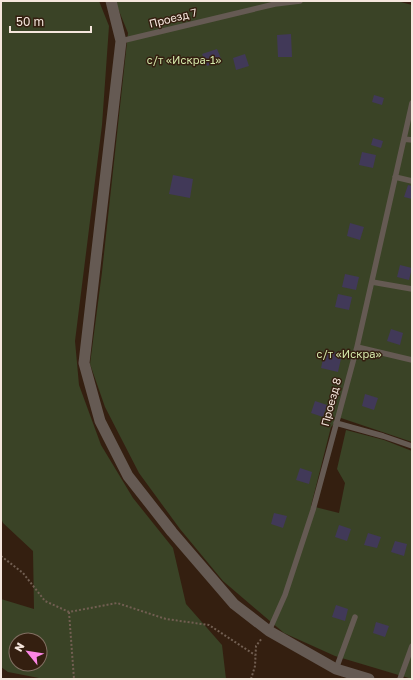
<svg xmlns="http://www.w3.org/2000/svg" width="413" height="680" viewBox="0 0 413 680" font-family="'Golos Text',sans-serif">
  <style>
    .green { fill: #3a4326; fill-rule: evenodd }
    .building { fill: #413958 }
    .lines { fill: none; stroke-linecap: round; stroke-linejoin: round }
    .path { stroke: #725f52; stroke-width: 2; stroke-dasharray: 2 2; stroke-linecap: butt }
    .service { stroke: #655a53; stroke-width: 5.5 }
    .minor { stroke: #655a53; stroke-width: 11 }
    .labels { text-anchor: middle; stroke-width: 3; stroke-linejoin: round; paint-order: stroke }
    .street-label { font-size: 11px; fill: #f5e6dd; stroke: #341f10 }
    .park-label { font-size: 11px; fill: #d3e7a9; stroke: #341f10 }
  </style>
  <rect width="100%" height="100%" fill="#341f10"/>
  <!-- green -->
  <path class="green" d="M 1,1 L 99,1 L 109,26 L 102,125 L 75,341 L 79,385 L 101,445 L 133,498 L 173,548 L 186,604 L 222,645 L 226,679 L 44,679 L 8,672 L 1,667 L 1,599 L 34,609 L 33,551 L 3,523 L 1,518 ZM 16,640 L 40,640 L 40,664 L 16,664 Z
    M 115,1 L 397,1 L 412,5 L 412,442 L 341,418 L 331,427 L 311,506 L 339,513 L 345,483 L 337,469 L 346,430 L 384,440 L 412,451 L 412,679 L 335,656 L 284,633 L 223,581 L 180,529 L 139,473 L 105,407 L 90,364 L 102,272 L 128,33 Z"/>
  <!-- building -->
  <path class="building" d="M 291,34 L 292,57 L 278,57 L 277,35 Z
    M 217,49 L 222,61 L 207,66 L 202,54 Z
    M 245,54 L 249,66 L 236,70 L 233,58 Z
    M 374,95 L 384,98 L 382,105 L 372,102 Z
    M 373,138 L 383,141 L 381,148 L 371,145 Z
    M 362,152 L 376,155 L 373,168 L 359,165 Z
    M 173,175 L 193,179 L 190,198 L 169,194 Z
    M 408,185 L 412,186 L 412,199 L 404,197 Z
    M 350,223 L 364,227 L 360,240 L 347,236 Z
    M 400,265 L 412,268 L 409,280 L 397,277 Z
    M 345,274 L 359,277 L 356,290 L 342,287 Z
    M 338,294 L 352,297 L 349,310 L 335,307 Z
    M 391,329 L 403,333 L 400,345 L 387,341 Z
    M 325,350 L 342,354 L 338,372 L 321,368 Z
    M 365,394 L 378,398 L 374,410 L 362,406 Z
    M 315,401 L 327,405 L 323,417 L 311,413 Z
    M 300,468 L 312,472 L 309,484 L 296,480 Z
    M 274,513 L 287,516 L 283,528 L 271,524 Z
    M 339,525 L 351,529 L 347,541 L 335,537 Z
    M 368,533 L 381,537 L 377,548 L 364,545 Z
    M 395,541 L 407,544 L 404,556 L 391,552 Z
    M 336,605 L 348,609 L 345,621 L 332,617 Z
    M 376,622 L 389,626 L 385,637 L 373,633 Z"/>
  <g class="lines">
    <!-- path -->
    <path class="path" d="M 1,556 L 23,573 L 45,601 L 69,612 L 117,603 L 166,619 L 209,625 L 255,655
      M 69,612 L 74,679
      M 251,679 L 255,666 L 256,646 L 262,638"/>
    <!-- service -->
    <path class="service" d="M 121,41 L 275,4 L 300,1
      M 404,139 L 412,140
      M 395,177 L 412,181
      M 372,282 L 412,289
      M 357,347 L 412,360
      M 336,423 L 383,436 L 412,446
      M 269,631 L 285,595 L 313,510 L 357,347 L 412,103
      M 336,669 L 355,617
      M 400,679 L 412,646"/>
    <!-- minor -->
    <path class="minor" d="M 111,1 L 121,41 L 84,363 L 100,421 L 128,476 L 172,532 L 234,604 L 269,631 L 336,669 L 369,679"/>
  </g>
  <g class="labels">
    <!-- street labels -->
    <g class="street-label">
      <text transform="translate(173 18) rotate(-14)" y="4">Проезд 7</text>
      <text transform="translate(331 402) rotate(-75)" y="4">Проезд 8</text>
    </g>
    <!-- park labels -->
    <g class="park-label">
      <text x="184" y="64">с/т «Искра-1»</text>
      <text x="349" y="358">с/т «Искра»</text>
    </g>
  </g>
  <!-- border -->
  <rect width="413" height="680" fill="none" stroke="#f5e6dd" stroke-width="4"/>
  <!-- north arrow -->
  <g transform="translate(28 652) rotate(300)"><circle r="19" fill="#341f10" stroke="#816f62"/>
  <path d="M0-3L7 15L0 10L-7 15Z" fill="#fb86e5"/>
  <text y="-6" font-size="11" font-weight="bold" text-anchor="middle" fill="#f5e6dd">N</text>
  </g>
  <!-- scale -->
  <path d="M10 26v6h81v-6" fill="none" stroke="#f5e6dd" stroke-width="2"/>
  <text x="16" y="26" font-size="12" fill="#f5e6dd" stroke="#341f10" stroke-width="3" paint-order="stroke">50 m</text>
</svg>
